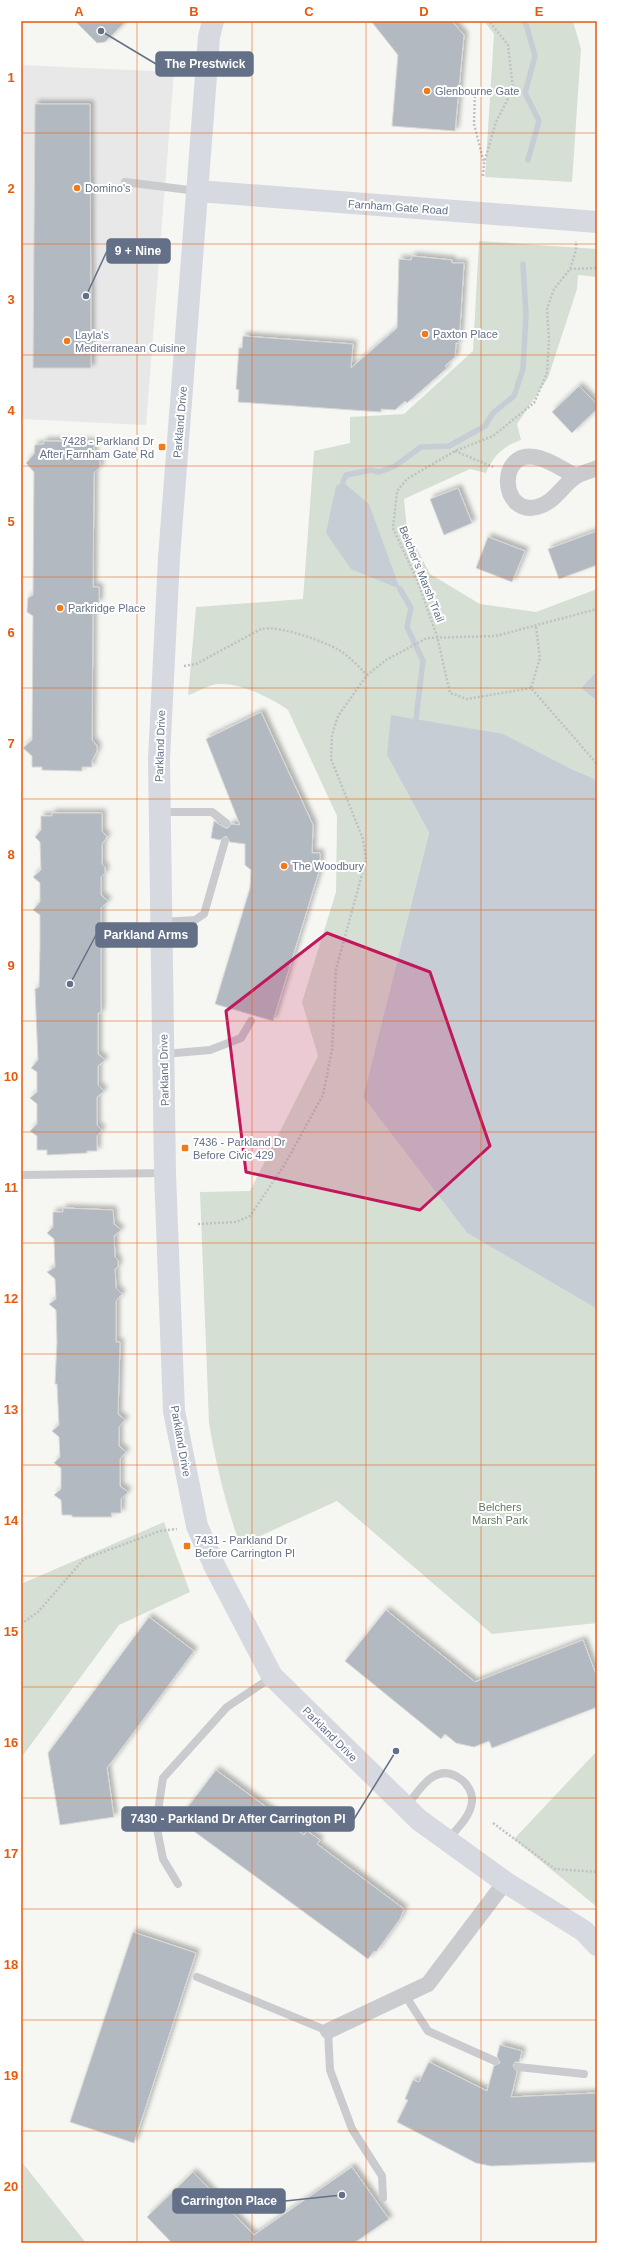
<svg xmlns="http://www.w3.org/2000/svg" width="618" height="2264" viewBox="0 0 618 2264" font-family="Arial,sans-serif">
  <style>
    .built { fill: #e7e8e7 }
    .green { fill: #d6dfd4 }
    .water { fill: #c6cdd4 }
    .lines { fill: none; stroke-linecap: round; stroke-linejoin: round }
    .stream { stroke: #c6cdd4; stroke-width: 5.5 }
    .building { fill: #b3b9c0; stroke: #d8d8d6; filter: url(#shadow) }
    .path { stroke: #bfc1c4; stroke-width: 2.5; stroke-dasharray: 2 2; stroke-linecap: butt }
    .lane { stroke: #c9cbcf; stroke-width: 8 }
    .street { stroke: #c9cbcf; stroke-width: 16 }
    .secondary { stroke: #d6d9df; stroke-width: 22 }
    .marked { fill: #c2185b; fill-opacity: 0.2; stroke: #c2185b; stroke-width: 3; stroke-linejoin: round }
    .grid { fill: none; stroke: #e8590c; stroke-width: 1; stroke-opacity: 0.55 }
    .poi-dot { fill: #f27818; stroke: #fff; stroke-width: 1.5 }
    .labels { text-anchor: middle; stroke-width: 4; stroke-linejoin: round; paint-order: stroke }
    .poi-label { font-size: 11px; fill: #637087; stroke: #fff; text-anchor: start }
    .street-label { font-size: 11px; fill: #637087; stroke: #fff }
    .park-label { font-size: 11px; fill: #5f795f; stroke: #fff }
    .leader { fill: none; stroke: #637087; stroke-width: 1.5 }
    .callout-dot { fill: #637087; stroke: #fff; stroke-width: 1.5 }
    .callout { fill: #637087; stroke: #637087; stroke-width: 1.5 }
    .callout-label { font-size: 12px; text-anchor: middle; font-weight: bold; fill: #fff }
    .neatline { fill: none; stroke: #e8590c; stroke-width: 1.5 }
    .grid-label { font-size: 13px; text-anchor: middle; font-weight: bold; fill: #e8590c }
  </style>
  <defs>
    <filter id="shadow"><feDropShadow dx="3.5" dy="-3.5" stdDeviation="2" flood-color="#0004"/></filter>
  </defs>
  <rect width="100%" height="100%" fill="#f6f7f3"/>
  <!-- built -->
  <path class="built" d="M 21,65 L 174,72 L 146,425 L 21,419 Z"/>
  <!-- green -->
  <path class="green" d="M 484,21 L 573,21 L 581,49 L 572,182 L 485,177 L 494,34 Z
    M 479,241 L 597,249 L 597,277 L 578,275 L 577,289 L 548,378 L 517,424 L 521,440 C 503,446 493,456 486,473 L 470,469 L 404,499 L 407,530 L 430,574 L 480,604 L 536,612 L 597,589 L 597,671 L 581,688 L 597,701 L 597,780 L 567,767 L 387,755 L 429,833 L 363,1097 L 467,1233 L 597,1309 L 597,1623 L 492,1634 L 337,1501 L 240,1545 C 226,1505 216,1465 209,1423 L 200,1192 L 250,1191 L 318,1056 L 302,1002 L 336,892 L 337,816 L 288,710 C 271,698 243,684 221,684 C 211,683 198,692 188,695 L 196,607 L 303,599 L 314,451 L 350,443 L 350,417 L 404,414 L 473,351 Z
    M 164,1522 L 190,1592 L 119,1625 L 21,1758 L 21,1584 Z
    M 597,1751 L 597,1907 L 514,1839 Z
    M 21,2161 L 86,2243 L 21,2243 Z"/>
  <!-- water -->
  <path class="water" d="M 343,482 L 369,504 L 400,589 L 351,569 L 326,533 L 336,486 Z
    M 597,671 L 597,701 L 581,688 Z
    M 391,715 L 503,734 L 567,767 L 597,780 L 597,1309 L 467,1233 L 363,1097 L 429,833 L 387,755 Z"/>
  <g class="lines">
    <!-- stream -->
    <path class="stream" d="M 523,21 L 526,24 L 535,56 L 525,93 L 539,121 L 528,160
      M 343,482 L 346,475 L 371,470 L 379,472 L 395,466 L 421,447 L 449,446 L 485,426 L 493,413 L 514,396 L 523,369 L 526,314 L 523,264
      M 400,589 L 411,608 L 407,627 L 423,661 L 416,719"/>
  </g>
  <!-- building -->
  <path class="building" d="M 75,21 L 126,21 L 105,42 L 97,43 Z
    M 371,21 L 452,21 L 464,35 L 455,131 L 392,126 L 398,55 Z
    M 35,104 L 90,104 L 91,368 L 33,368 Z
    M 412,256 L 452,260 L 452,263 L 464,263 L 459,343 L 456,343 L 455,357 L 445,366 L 447,368 L 407,403 L 405,401 L 395,410 L 381,409 L 381,412 L 238,402 L 239,390 L 236,389 L 239,348 L 242,348 L 243,336 L 353,344 L 351,368 L 397,328 L 399,259 L 411,260 Z
    M 579,386 L 597,404 L 597,409 L 572,433 L 552,412 Z
    M 44,441 L 94,442 L 94,455 L 100,461 L 100,467 L 94,473 L 93,587 L 99,587 L 99,603 L 93,603 L 92,740 L 97,746 L 97,751 L 92,761 L 92,767 L 82,767 L 82,771 L 42,770 L 42,767 L 32,767 L 32,756 L 23,748 L 32,740 L 33,616 L 27,612 L 28,598 L 33,595 L 34,472 L 26,463 L 34,454 L 35,445 L 44,444 Z
    M 458,488 L 472,523 L 444,535 L 430,499 Z
    M 597,531 L 597,565 L 559,579 L 548,549 Z
    M 488,537 L 525,551 L 512,582 L 476,568 Z
    M 261,712 L 313,825 L 312,853 L 320,853 L 320,868 L 273,1021 L 215,1004 L 250,888 L 251,870 L 245,865 L 245,844 L 230,842 L 226,836 L 220,840 L 211,838 L 214,821 L 225,828 L 228,828 L 231,824 L 240,825 L 206,739 Z
    M 52,813 L 102,813 L 102,831 L 107,837 L 102,844 L 102,864 L 105,867 L 105,873 L 101,877 L 101,895 L 108,901 L 101,908 L 101,1013 L 98,1013 L 98,1054 L 105,1060 L 98,1066 L 98,1085 L 104,1091 L 97,1097 L 97,1125 L 102,1130 L 97,1136 L 97,1151 L 87,1151 L 87,1153 L 47,1155 L 47,1150 L 37,1150 L 37,1136 L 30,1131 L 37,1124 L 37,1104 L 30,1098 L 37,1092 L 37,1072 L 31,1068 L 38,1060 L 35,989 L 39,987 L 40,947 L 40,915 L 33,910 L 40,902 L 40,883 L 33,877 L 41,870 L 40,842 L 35,837 L 41,830 L 41,816 L 52,816 Z
    M 63,1208 L 113,1210 L 114,1224 L 121,1230 L 114,1236 L 115,1257 L 118,1260 L 118,1267 L 115,1269 L 116,1288 L 122,1294 L 116,1301 L 116,1342 L 120,1342 L 118,1414 L 125,1420 L 119,1427 L 119,1446 L 126,1452 L 120,1459 L 120,1486 L 128,1492 L 121,1499 L 121,1513 L 111,1513 L 112,1517 L 72,1517 L 72,1515 L 62,1515 L 61,1500 L 54,1495 L 61,1489 L 61,1468 L 54,1463 L 60,1457 L 59,1437 L 52,1431 L 59,1425 L 57,1384 L 55,1384 L 57,1342 L 56,1310 L 49,1304 L 56,1299 L 55,1279 L 47,1272 L 55,1267 L 54,1239 L 47,1233 L 53,1227 L 53,1212 L 63,1212 Z
    M 386,1610 L 475,1682 L 583,1640 L 597,1677 L 597,1707 L 492,1748 L 489,1741 L 474,1747 L 456,1743 L 445,1734 L 441,1739 L 345,1661 Z
    M 149,1617 L 194,1651 L 107,1768 L 114,1817 L 60,1825 L 48,1753 Z
    M 216,1770 L 304,1835 L 307,1831 L 320,1840 L 317,1844 L 404,1909 L 400,1919 L 376,1952 L 374,1951 L 368,1959 L 180,1821 L 186,1813 L 184,1812 Z
    M 133,1932 L 196,1953 L 134,2143 L 70,2122 Z
    M 500,2045 L 522,2051 L 519,2062 L 515,2062 L 513,2066 L 517,2072 L 511,2097 L 597,2093 L 597,2162 L 491,2166 L 476,2163 L 397,2122 L 408,2100 L 405,2099 L 413,2080 L 419,2082 L 429,2062 L 487,2091 L 494,2066 L 500,2063 L 497,2056 Z
    M 352,2167 L 389,2219 L 354,2243 L 172,2243 L 147,2217 L 193,2172 L 254,2235 Z"/>
  <g class="lines">
    <!-- path -->
    <path class="path" d="M 475,88 L 474,124 L 484,163
      M 483,176 L 484,163 L 496,122 L 513,89 L 508,45 L 489,21
      M 570,269 L 597,268
      M 455,451 L 493,467
      M 536,627 L 540,658 L 531,688 L 597,764
      M 184,666 L 196,664 L 261,629 C 279,625 323,641 339,650 C 349,656 359,667 367,675
      M 531,688 L 467,699 L 450,693 L 437,636 L 417,580 L 393,528 L 397,491 L 407,479 L 455,451 L 493,436 L 534,403 L 547,373 L 549,340 L 547,309 L 554,289 L 570,269 L 576,250 L 576,241
      M 198,1224 L 236,1222 L 250,1216 L 285,1164 L 323,1095 L 332,1050 L 336,969 L 366,860 L 363,839 L 331,759 L 332,735 L 338,716 L 367,675 L 386,660 L 427,638 L 496,636 L 597,609
      M 21,1624 L 38,1612 L 84,1559 L 160,1531 L 177,1529
      M 493,1823 L 555,1869 L 597,1872"/>
    <!-- lane -->
    <path class="lane" d="M 125,182 L 197,191
      M 161,812 L 212,812 L 226,823
      M 162,922 L 195,920 L 204,914 L 225,841
      M 164,1054 L 210,1050 L 241,1038 L 251,1021
      M 21,1175 L 165,1173
      M 407,1806 C 420,1788 437,1760 462,1780 C 467,1784 473,1793 472,1801 C 471,1816 457,1829 448,1839
      M 178,1884 L 163,1859 L 156,1824 L 163,1778 L 227,1707 L 272,1677
      M 197,1977 L 328,2031 L 330,2070 L 352,2129 L 382,2176 L 383,2198
      M 405,1995 L 428,2031 L 495,2061
      M 518,2067 L 584,2074"/>
    <!-- street -->
    <path class="street" d="M 576,476 C 563,470 549,459 535,457 C 497,450 500,516 537,507 C 554,503 561,487 575,477 C 581,473 590,471 597,468
      M 328,2031 L 428,1984 L 505,1882"/>
    <!-- secondary -->
    <path class="secondary" d="M 213,21 L 209,37 L 169,558 L 159,759 L 165,1173 L 174,1411 L 197,1526 L 215,1567 L 272,1676 L 419,1820 L 505,1882 L 584,1931 L 597,1945
      M 198,191 L 597,222"/>
  </g>
  <!-- marked area -->
  <path class="marked" d="M 327,933 L 430,972 L 490,1146 L 420,1210 L 246,1172 L 226,1011 Z"/>
  <!-- grid -->
  <path class="grid" d="M 137,21 L 137,2243M 252,21 L 252,2243M 366,21 L 366,2243M 481,21 L 481,2243M 21,133 L 597,133M 21,244 L 597,244M 21,355 L 597,355M 21,466 L 597,466M 21,577 L 597,577M 21,688 L 597,688M 21,799 L 597,799M 21,910 L 597,910M 21,1021 L 597,1021M 21,1132 L 597,1132M 21,1243 L 597,1243M 21,1354 L 597,1354M 21,1465 L 597,1465M 21,1576 L 597,1576M 21,1687 L 597,1687M 21,1798 L 597,1798M 21,1909 L 597,1909M 21,2020 L 597,2020M 21,2131 L 597,2131"/>
  <!-- markers -->
  <g class="poi-dot">
    <circle cx="427" cy="91" r="4"/>
    <circle cx="77" cy="188" r="4"/>
    <circle cx="425" cy="334" r="4"/>
    <circle cx="67" cy="341" r="4"/>
    <rect x="158" y="443" width="8" height="8" rx="2"/>
    <circle cx="60" cy="608" r="4"/>
    <circle cx="284" cy="866" r="4"/>
    <rect x="181" y="1144" width="8" height="8" rx="2"/>
    <rect x="183" y="1542" width="8" height="8" rx="2"/>
  </g>
  <g class="labels">
    <!-- poi labels -->
    <g class="poi-label">
      <text x="435" y="95">Glenbourne Gate</text>
      <text x="85" y="192">Domino's</text>
      <text x="433" y="338">Paxton Place</text>
      <text x="75" y="339">Layla's<tspan x="75" dy="13">Mediterranean Cuisine</tspan></text>
      <text x="154" y="445" text-anchor="end">7428 - Parkland Dr<tspan x="154" dy="13">After Farnham Gate Rd</tspan></text>
      <text x="68" y="612">Parkridge Place</text>
      <text x="292" y="870">The Woodbury</text>
      <text x="193" y="1146">7436 - Parkland Dr<tspan x="193" dy="13">Before Civic 429</tspan></text>
      <text x="195" y="1544">7431 - Parkland Dr<tspan x="195" dy="13">Before Carrington Pl</tspan></text>
    </g>
    <!-- street labels -->
    <g class="street-label">
      <text transform="translate(398 207) rotate(4)" y="4">Farnham Gate Road</text>
      <text transform="translate(180 422) rotate(-85)" y="4">Parkland Drive</text>
      <text transform="translate(422 574) rotate(68)" y="4">Belcher's Marsh Trail</text>
      <text transform="translate(160 746) rotate(-88)" y="4">Parkland Drive</text>
      <text transform="translate(164 1070) rotate(-91)" y="4">Parkland Drive</text>
      <text transform="translate(181 1441) rotate(80)" y="4">Parkland Drive</text>
      <text transform="translate(330 1734) rotate(45)" y="4">Parkland Drive</text>
    </g>
    <!-- park labels -->
    <g class="park-label">
      <text x="500" y="1511">Belchers<tspan x="500" dy="13">Marsh Park</tspan></text>
    </g>
  </g>
  <!-- callouts -->
  <path class="leader" d="M101 31L156 64M86 296L107 251M70 984L96 935M396 1751L354 1819M342 2195L285 2201"/>
  <g class="callout-dot">
    <circle cx="101" cy="31" r="4"/>
    <circle cx="86" cy="296" r="4"/>
    <circle cx="70" cy="984" r="4"/>
    <circle cx="396" cy="1751" r="4"/>
    <circle cx="342" cy="2195" r="4"/>
  </g>
  <g class="callout">
    <rect x="156" y="52" width="97" height="24" rx="4"/>
    <rect x="107" y="239" width="63" height="24" rx="4"/>
    <rect x="96" y="923" width="101" height="24" rx="4"/>
    <rect x="122" y="1807" width="232" height="24" rx="4"/>
    <rect x="173" y="2189" width="112" height="24" rx="4"/>
  </g>
  <g class="callout-label">
    <text x="205" y="68">The Prestwick</text>
    <text x="138" y="255">9 + Nine</text>
    <text x="146" y="939">Parkland Arms</text>
    <text x="238" y="1823">7430 - Parkland Dr After Carrington Pl</text>
    <text x="229" y="2205">Carrington Place</text>
  </g>
  <!-- border -->
  <rect width="618" height="2264" fill="none" stroke="#ffffff" stroke-width="44"/>
  <rect x="22" y="22" width="574" height="2220" class="neatline"/>
  <g class="grid-label">
    <text x="79" y="16">A</text>
    <text x="194" y="16">B</text>
    <text x="309" y="16">C</text>
    <text x="424" y="16">D</text>
    <text x="539" y="16">E</text>
    <text x="11" y="82">1</text>
    <text x="11" y="193">2</text>
    <text x="11" y="304">3</text>
    <text x="11" y="415">4</text>
    <text x="11" y="526">5</text>
    <text x="11" y="637">6</text>
    <text x="11" y="748">7</text>
    <text x="11" y="859">8</text>
    <text x="11" y="970">9</text>
    <text x="11" y="1081">10</text>
    <text x="11" y="1192">11</text>
    <text x="11" y="1303">12</text>
    <text x="11" y="1414">13</text>
    <text x="11" y="1525">14</text>
    <text x="11" y="1636">15</text>
    <text x="11" y="1747">16</text>
    <text x="11" y="1858">17</text>
    <text x="11" y="1969">18</text>
    <text x="11" y="2080">19</text>
    <text x="11" y="2191">20</text>
  </g>
</svg>
